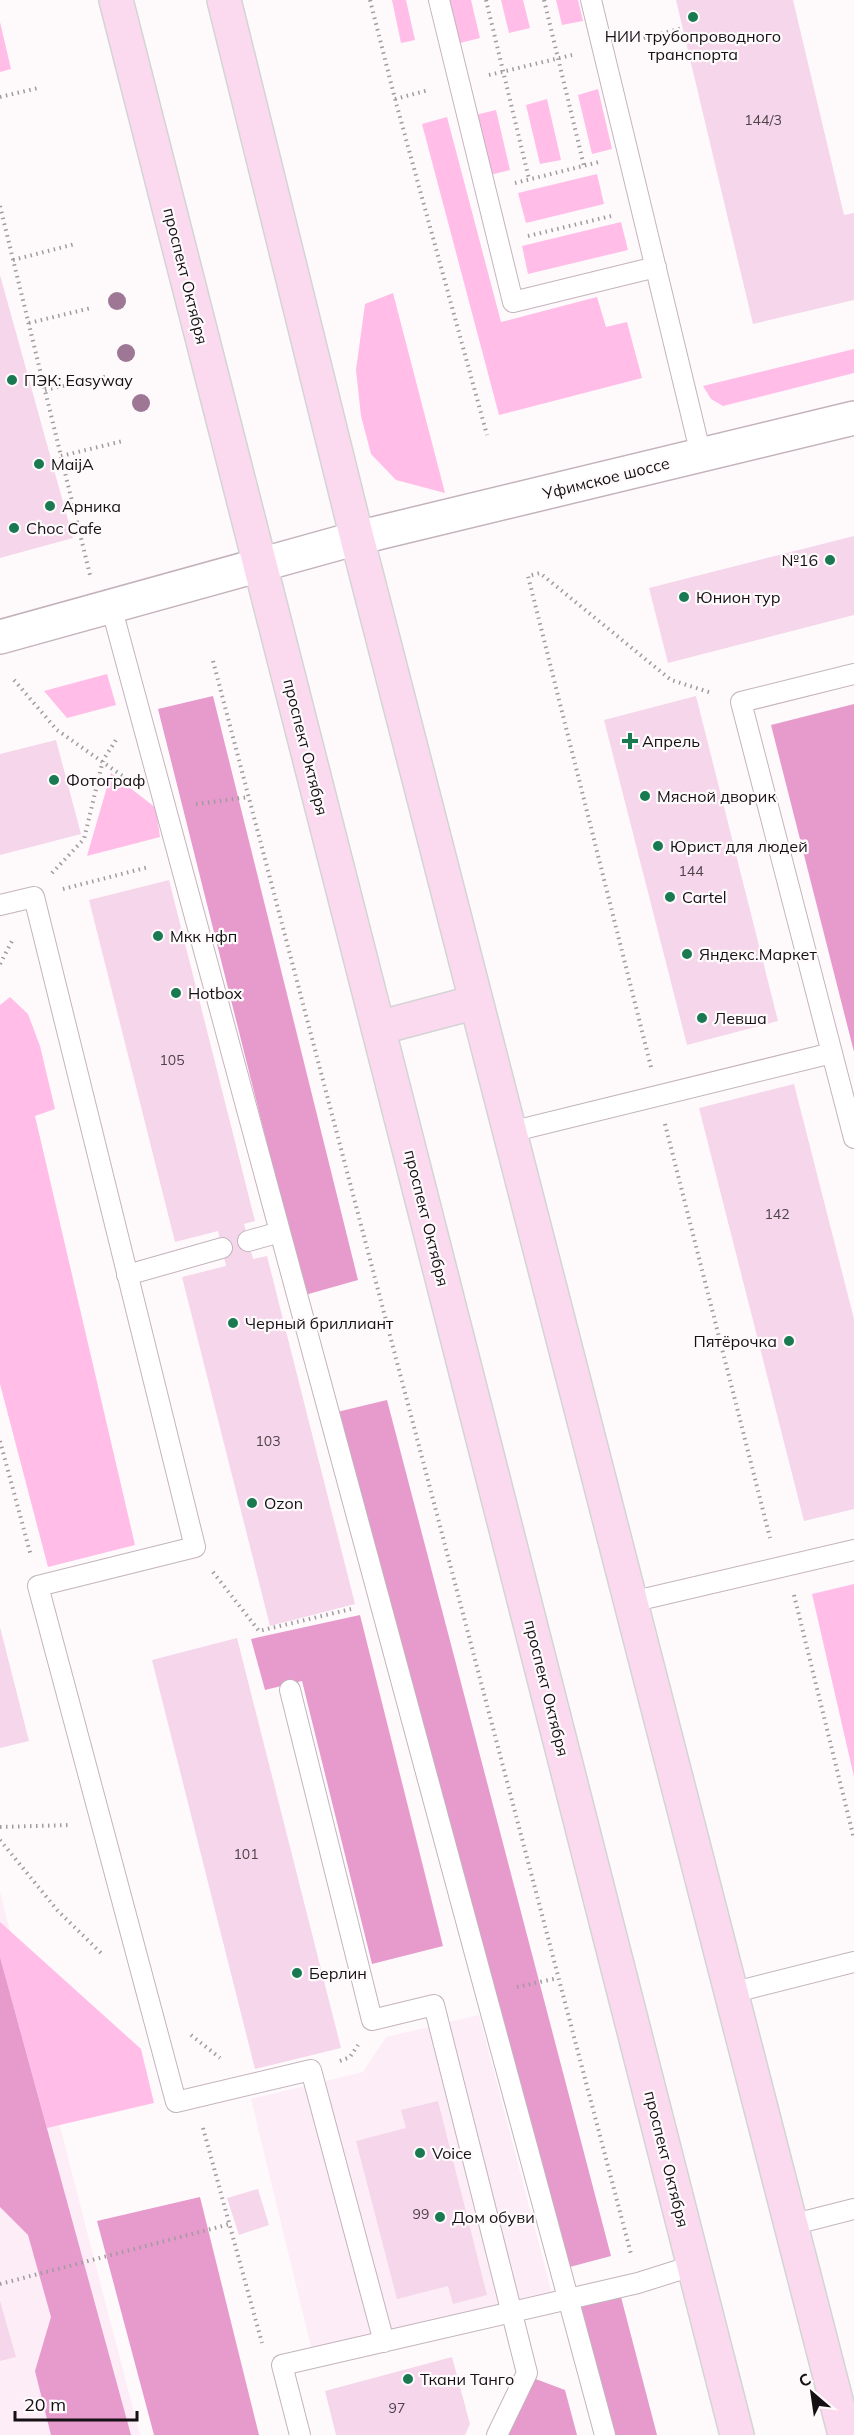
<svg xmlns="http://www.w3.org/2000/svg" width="854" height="2435" viewBox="0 0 854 2435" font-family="Mulish,sans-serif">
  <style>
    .built { fill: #fcedf6 }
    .green { fill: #ffbde8 }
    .forest { fill: #e79bcd }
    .building { fill: #f6d6ea }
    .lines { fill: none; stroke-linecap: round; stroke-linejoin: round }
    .lane-casing { stroke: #c4b3bd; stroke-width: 22 }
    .street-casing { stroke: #c4b3bd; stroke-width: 36 }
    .secondary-casing { stroke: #c4b3bd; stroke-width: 36 }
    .primary-casing { stroke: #d5d4d5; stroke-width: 36 }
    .path { stroke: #a09c9e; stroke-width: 4; stroke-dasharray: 1.5 4.5; stroke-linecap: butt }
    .lane { stroke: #fff; stroke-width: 20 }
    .street { stroke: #fff; stroke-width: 33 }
    .secondary { stroke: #fff; stroke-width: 33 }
    .primary { stroke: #fbdaef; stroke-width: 33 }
    .tree { fill: #9d7794 }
    .poi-dot { fill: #197a52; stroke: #fefafc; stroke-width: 2 }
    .labels { text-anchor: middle; stroke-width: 4.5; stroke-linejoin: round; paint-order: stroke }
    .number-label { font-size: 14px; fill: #4d4249 }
    .poi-label { font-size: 16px; fill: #151013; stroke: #fefafc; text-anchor: start }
    .street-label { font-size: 16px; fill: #151013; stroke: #fefafc }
  </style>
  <rect width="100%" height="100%" fill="#fefafc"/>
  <!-- built -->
  <path class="built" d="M 0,1892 L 94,2259 L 140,2435 L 0,2435 Z
    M 479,2015 L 552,2294 L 312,2351 L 251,2099 L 363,2072 L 386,2037 Z"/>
  <!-- green -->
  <path class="green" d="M 392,0 L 406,0 L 415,40 L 401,43 Z
    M 449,0 L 471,0 L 480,38 L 460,43 Z
    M 501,0 L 523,0 L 530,28 L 509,33 Z
    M 556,0 L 578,0 L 583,21 L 562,25 Z
    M 0,22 L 11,69 L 0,72 Z
    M 598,89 L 612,149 L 592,154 L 578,95 Z
    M 547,99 L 561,160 L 540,164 L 526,105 Z
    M 496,110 L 510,170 L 490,175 L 475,115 Z
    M 447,117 L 501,322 L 597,297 L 606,327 L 627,322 L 642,378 L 499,415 L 422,124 Z
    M 597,174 L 604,204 L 526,223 L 518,193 Z
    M 621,222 L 628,250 L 528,274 L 522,246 Z
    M 393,293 L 445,493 L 396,480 L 371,454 L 361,416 L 356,370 L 365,304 Z
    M 854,349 L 854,373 L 723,406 L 711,399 L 703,386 Z
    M 107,674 L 116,705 L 67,718 L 44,691 Z
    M 111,773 L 156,808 L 160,837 L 87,856 Z
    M 10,997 L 28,1014 L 40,1046 L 55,1109 L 35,1116 L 135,1545 L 48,1567 L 0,1384 L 0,1005 Z
    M 854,1584 L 854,1777 L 812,1594 Z
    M 0,1922 L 141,2049 L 154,2103 L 47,2128 L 0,1957 Z"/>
  <!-- forest -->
  <path class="forest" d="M 213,696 L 358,1280 L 305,1295 L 158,709 Z
    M 854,704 L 854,1052 L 771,725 Z
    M 387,1400 L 611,2256 L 566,2268 L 337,1412 Z
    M 360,1615 L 443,1946 L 372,1964 L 302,1681 L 265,1690 L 251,1639 Z
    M 0,1957 L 131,2435 L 51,2435 L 35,2371 L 51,2317 L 28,2235 L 0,2207 Z
    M 200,2197 L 259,2435 L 154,2435 L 97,2221 Z
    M 621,2297 L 657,2435 L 611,2435 L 577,2307 Z
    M 533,2378 L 565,2390 L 577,2435 L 508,2435 Z"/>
  <!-- building -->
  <path class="building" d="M 676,0 L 793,0 L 844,215 L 854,213 L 854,300 L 753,324 Z
    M 0,275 L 73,538 L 0,558 Z
    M 854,536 L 854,615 L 668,663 L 649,588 Z
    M 696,696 L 778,1021 L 687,1045 L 604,720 Z
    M 56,740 L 81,834 L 0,855 L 0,754 Z
    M 169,880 L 255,1221 L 244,1224 L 253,1259 L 267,1256 L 355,1604 L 270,1626 L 182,1277 L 226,1266 L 218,1231 L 175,1242 L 89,900 Z
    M 794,1084 L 854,1319 L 854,1509 L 804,1521 L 699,1108 Z
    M 0,1627 L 29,1741 L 0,1748 Z
    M 237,1638 L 341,2048 L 255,2069 L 152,1660 Z
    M 438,2101 L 487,2295 L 453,2304 L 448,2286 L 397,2299 L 356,2141 L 406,2128 L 401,2110 Z
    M 258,2189 L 269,2225 L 239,2235 L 227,2198 Z
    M 0,2301 L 16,2357 L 0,2361 Z
    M 452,2357 L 470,2424 L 465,2435 L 336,2435 L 325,2391 Z"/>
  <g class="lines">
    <!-- lane casing -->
    <g class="lane-casing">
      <path id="lane" d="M 439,0 L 513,302 L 656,267
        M 591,0 L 701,455
        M 111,606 L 605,2435
        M 854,674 L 741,702 L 854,1138
        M 0,905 L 34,897 L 195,1547 L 38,1586 L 176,2102 L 311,2070 L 384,2342
        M 510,1132 L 832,1053
        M 248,1241 L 280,1232
        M 127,1275 L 222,1248
        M 631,1602 L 854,1550
        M 290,1690 L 372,2020 L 434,2005 L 527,2373 L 497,2435
        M 731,1993 L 854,1962
        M 791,2225 L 854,2209
        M 300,2435 L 282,2365 L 638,2283 L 695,2265"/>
    </g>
    <!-- street casing -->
    <g class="street-casing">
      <path id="street" d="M 0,637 L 357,538"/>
    </g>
    <!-- secondary casing -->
    <g class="secondary-casing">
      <path id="secondary" d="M 357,538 L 854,418"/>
    </g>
    <!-- primary casing -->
    <g class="primary-casing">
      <path id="primary" d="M 116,0 L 737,2435
        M 224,0 L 357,538 L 845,2435
        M 378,1028 L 476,1002"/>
    </g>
    <!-- path -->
    <path class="path" d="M 370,0 L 395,99 L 487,435
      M 486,0 L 529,179
      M 544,0 L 584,166
      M 632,41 L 683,28
      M 489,75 L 572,55
      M 0,97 L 38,88
      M 395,99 L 429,90
      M 515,183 L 599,162
      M 0,206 L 90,575
      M 528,236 L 611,216
      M 13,260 L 75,244
      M 29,323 L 91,308
      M 45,390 L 108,376
      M 61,456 L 123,441
      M 213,661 L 631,2254
      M 14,680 L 57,730 L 124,777
      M 196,804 L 249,797
      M 52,873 L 84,839 L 103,760 L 116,740
      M 63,889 L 149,867
      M 0,964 L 12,941
      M 651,1067 L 528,576 L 540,573 L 671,680 L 712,693
      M 665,1124 L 770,1538
      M 0,1441 L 31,1556
      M 213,1572 L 259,1631 L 351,1609
      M 794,1595 L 854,1839
      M 0,1827 L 71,1825
      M 0,1840 L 58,1911 L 103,1955
      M 517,1987 L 558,1978
      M 191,2035 L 220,2058
      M 340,2061 L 350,2057 L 358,2045
      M 203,2128 L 262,2343
      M 0,2284 L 230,2224"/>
    <!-- lane -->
    <use href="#lane" class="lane"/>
    <!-- street -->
    <use href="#street" class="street"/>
    <!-- secondary -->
    <use href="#secondary" class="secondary"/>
    <!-- primary -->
    <use href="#primary" class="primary"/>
  </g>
  <!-- trees -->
  <g class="tree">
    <circle cx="117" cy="301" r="9"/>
    <circle cx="126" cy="353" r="9"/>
    <circle cx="141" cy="403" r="9"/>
  </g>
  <!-- markers -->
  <g class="poi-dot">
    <circle cx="693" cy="17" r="6"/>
    <circle cx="12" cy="380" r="6"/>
    <circle cx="39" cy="464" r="6"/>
    <circle cx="50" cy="506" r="6"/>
    <circle cx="14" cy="528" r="6"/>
    <circle cx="830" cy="560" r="6"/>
    <circle cx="684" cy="597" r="6"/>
    <path d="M627 732h6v6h6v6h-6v6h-6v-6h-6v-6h6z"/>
    <circle cx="54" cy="780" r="6"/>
    <circle cx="645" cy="796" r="6"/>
    <circle cx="658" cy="846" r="6"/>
    <circle cx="670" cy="897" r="6"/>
    <circle cx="158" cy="936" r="6"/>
    <circle cx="687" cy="954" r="6"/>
    <circle cx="176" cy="993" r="6"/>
    <circle cx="702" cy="1018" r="6"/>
    <circle cx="233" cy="1323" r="6"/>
    <circle cx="789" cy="1341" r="6"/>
    <circle cx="252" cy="1503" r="6"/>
    <circle cx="297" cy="1973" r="6"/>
    <circle cx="420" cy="2153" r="6"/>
    <circle cx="440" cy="2217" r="6"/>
    <circle cx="408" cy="2379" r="6"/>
  </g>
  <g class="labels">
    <!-- number labels -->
    <g class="number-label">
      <text x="763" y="125">144/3</text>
      <text x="691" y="876">144</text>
      <text x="172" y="1065">105</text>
      <text x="777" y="1219">142</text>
      <text x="268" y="1446">103</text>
      <text x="246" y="1859">101</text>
      <text x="421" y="2219">99</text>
      <text x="397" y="2413">97</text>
    </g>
    <!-- poi labels -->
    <g class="poi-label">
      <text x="693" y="42" text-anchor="middle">НИИ трубопроводного<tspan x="693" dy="18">транспорта</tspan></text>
      <text x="24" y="386">ПЭК: Easyway</text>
      <text x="51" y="470">MaijA</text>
      <text x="62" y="512">Арника</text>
      <text x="26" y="534">Choc Cafe</text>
      <text x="818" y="566" text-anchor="end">№16</text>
      <text x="696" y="603">Юнион тур</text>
      <text x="642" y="747">Апрель</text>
      <text x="66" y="786">Фотограф</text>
      <text x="657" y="802">Мясной дворик</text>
      <text x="670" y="852">Юрист для людей</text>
      <text x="682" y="903">Cartel</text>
      <text x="170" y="942">Мкк нфп</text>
      <text x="699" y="960">Яндекс.Маркет</text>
      <text x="188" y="999">Hotbox</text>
      <text x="714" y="1024">Левша</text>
      <text x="245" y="1329">Черный бриллиант</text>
      <text x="777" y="1347" text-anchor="end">Пятёрочка</text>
      <text x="264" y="1509">Ozon</text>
      <text x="309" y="1979">Берлин</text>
      <text x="432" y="2159">Voice</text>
      <text x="452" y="2223">Дом обуви</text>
      <text x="420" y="2385">Ткани Танго</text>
    </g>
    <!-- street labels -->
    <g class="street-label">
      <text transform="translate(186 276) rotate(76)" y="6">проспект Октября</text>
      <text transform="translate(606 478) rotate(-14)" y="6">Уфимское шоссе</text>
      <text transform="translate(306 747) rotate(76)" y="6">проспект Октября</text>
      <text transform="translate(427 1218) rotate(76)" y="6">проспект Октября</text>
      <text transform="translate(547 1688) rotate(76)" y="6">проспект Октября</text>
      <text transform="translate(667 2159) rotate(76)" y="6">проспект Октября</text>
    </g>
  </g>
  <!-- north arrow -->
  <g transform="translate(812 2393) rotate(331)" stroke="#fefafc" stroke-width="4.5" paint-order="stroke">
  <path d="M0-4.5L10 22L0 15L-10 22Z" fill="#151013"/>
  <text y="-9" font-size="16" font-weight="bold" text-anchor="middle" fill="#151013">С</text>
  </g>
  <!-- scale -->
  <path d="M15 2411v9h122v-9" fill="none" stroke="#151013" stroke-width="3"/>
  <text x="24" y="2411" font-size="18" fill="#151013" stroke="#fefafc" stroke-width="4.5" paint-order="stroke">20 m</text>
</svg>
